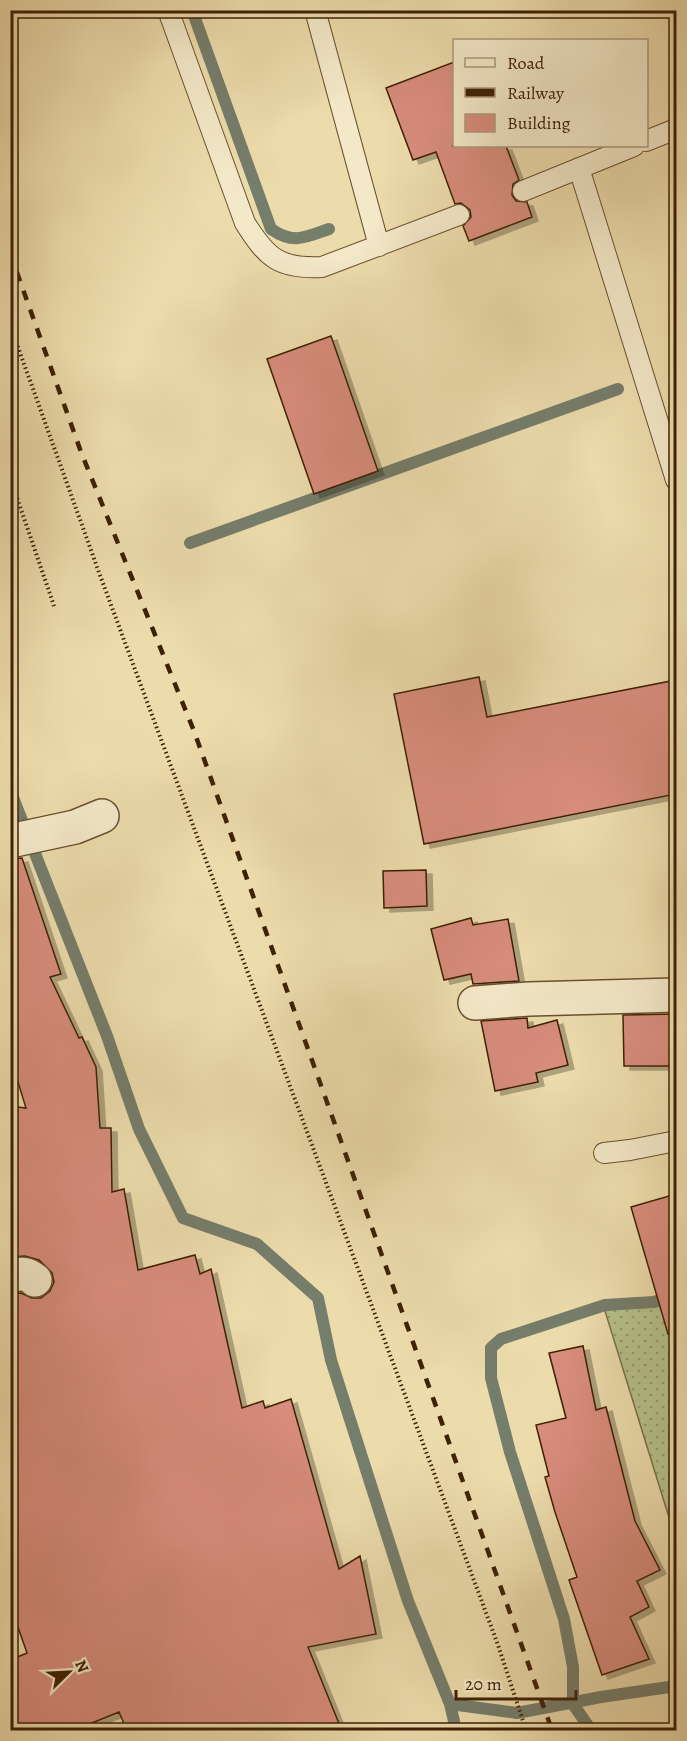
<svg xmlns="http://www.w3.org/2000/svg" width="687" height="1741" viewBox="0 0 687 1741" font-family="Alegreya,serif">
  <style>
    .grass { fill: url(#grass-dots); stroke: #7a7048; stroke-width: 1.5 }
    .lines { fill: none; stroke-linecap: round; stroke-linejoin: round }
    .stream { stroke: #757d6b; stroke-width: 12 }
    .building { fill: #d78c7c; stroke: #3e2006; stroke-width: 1.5; filter: url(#shadow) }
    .service-casing { stroke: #6a4f2f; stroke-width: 22 }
    .minor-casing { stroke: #6a4f2f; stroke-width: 36 }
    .path { stroke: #3e2006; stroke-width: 4; stroke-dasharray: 1.5 3; stroke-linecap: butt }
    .service { stroke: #f3e8c8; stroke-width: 20 }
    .minor { stroke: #f3e8c8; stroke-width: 33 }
    .rail { stroke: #3e2006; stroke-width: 4.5; stroke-dasharray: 10 10; stroke-linecap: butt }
  </style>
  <defs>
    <pattern id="grass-dots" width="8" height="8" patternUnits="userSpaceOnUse" patternTransform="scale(1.5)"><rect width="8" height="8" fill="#b6c08a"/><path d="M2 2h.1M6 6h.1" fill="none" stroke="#959c6f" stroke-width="1.8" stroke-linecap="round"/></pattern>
    <filter id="shadow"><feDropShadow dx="6" dy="4" stdDeviation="0" flood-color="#0004"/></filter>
  </defs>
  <rect width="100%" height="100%" fill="#ecdbab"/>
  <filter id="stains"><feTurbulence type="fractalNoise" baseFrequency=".00333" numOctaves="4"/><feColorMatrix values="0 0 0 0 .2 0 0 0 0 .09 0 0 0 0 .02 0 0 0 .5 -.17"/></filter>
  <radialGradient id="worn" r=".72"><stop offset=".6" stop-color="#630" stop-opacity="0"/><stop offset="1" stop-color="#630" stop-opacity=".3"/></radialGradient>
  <!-- grass -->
  <path class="grass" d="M 676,1290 L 676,1540 L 605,1311 Z"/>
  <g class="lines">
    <!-- stream -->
    <path class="stream" d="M 192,10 L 271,229 C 294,245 306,237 329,229
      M 190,543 L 618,389
      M 10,790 L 107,1036 L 139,1129 L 183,1218 L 257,1244 L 318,1298 L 331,1360 L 408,1601 L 450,1704 L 456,1730
      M 450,1704 L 517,1713 L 601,1697 L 676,1686
      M 591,1730 L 573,1704 L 573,1667 L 564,1619 L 510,1452 L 491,1378 L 491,1348 L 501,1339 L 605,1305 L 654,1302 L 676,1296"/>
  </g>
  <!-- building -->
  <path class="building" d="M 454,62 L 454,145 L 452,146 L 506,146 L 519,180 L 513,184 L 512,195 L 516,201 L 527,202 L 532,217 L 469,241 L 463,226 L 471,217 L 470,210 L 461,203 L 455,204 L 436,152 L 413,160 L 386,88 Z
    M 331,336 L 378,471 L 314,494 L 267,359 Z
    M 479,677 L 487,717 L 676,680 L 676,794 L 424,844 L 394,694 Z
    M 22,858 L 61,974 L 50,977 L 79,1038 L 82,1037 L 96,1067 L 100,1128 L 111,1128 L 112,1192 L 124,1189 L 138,1270 L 195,1255 L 200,1274 L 211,1269 L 242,1408 L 263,1401 L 265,1408 L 291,1399 L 339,1569 L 360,1556 L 376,1634 L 308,1647 L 342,1731 L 127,1731 L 119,1712 L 72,1731 L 10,1731 L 10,1660 L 27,1653 L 10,1604 L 10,1294 L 21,1293 L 32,1298 L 41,1298 L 50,1291 L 54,1282 L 52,1273 L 39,1260 L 25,1256 L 10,1257 L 10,1106 L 26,1108 L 10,1056 L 10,859 Z
    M 426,870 L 427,906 L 384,908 L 383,871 Z
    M 471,918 L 473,925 L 508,919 L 519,981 L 473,984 L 471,974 L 444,980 L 431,929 Z
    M 676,1014 L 676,1066 L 624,1066 L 623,1015 Z
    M 527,1018 L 528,1028 L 557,1020 L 568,1065 L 536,1073 L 538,1082 L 495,1091 L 481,1021 Z
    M 676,1194 L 676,1333 L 668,1334 L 631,1207 Z
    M 583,1346 L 596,1410 L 606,1407 L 635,1521 L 660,1570 L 637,1581 L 649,1607 L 630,1617 L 649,1659 L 602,1675 L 569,1580 L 577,1577 L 555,1512 L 545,1477 L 549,1476 L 536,1425 L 566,1418 L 549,1353 Z"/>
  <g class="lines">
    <!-- service casing -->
    <g class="service-casing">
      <path id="service" d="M 168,10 L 245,223 C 267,258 279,269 322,267 L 459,215
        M 315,10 L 379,246
        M 646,141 L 676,129
        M 579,168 L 676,480
        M 523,191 L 634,146
        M 604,1153 L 630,1150 L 676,1141"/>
    </g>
    <!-- minor casing -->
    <g class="minor-casing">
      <path id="minor" d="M 10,841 L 75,827 L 102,816
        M 475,1003 L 529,999 L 676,995
        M 10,1276 C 21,1273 27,1273 35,1280"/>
    </g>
    <!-- path -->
    <path class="path" d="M 10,325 L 101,578 L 498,1645 L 526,1730
      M 10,477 L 55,609"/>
    <!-- service -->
    <use href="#service" class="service"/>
    <!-- minor -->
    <use href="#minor" class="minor"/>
    <!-- rail -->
    <path class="rail" d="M 10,253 L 81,452 L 194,731 L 552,1730"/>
  </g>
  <!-- margin -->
  <rect width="687" height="1741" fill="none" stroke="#ecdbab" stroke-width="36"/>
  <rect x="12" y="12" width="663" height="1717" fill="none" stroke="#3e2006" stroke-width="3"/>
  <rect x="18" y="18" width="651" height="1705" fill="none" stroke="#3e2006" stroke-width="1.5"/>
  <!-- legend -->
  <rect x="453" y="39" width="195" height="108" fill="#f3e8c8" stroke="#ab987a" stroke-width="1.5"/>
  <rect x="465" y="58" width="30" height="9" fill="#f3e8c8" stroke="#ab987a" stroke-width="1.5"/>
  <text x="507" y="69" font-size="18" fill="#3e2006">Road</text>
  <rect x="465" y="88" width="30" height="9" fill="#3e2006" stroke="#ab987a" stroke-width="1.5"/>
  <text x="507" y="99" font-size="18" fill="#3e2006">Railway</text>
  <rect x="465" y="114" width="30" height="18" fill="#d78c7c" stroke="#ab987a" stroke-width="1.5"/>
  <text x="507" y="129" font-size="18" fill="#3e2006">Building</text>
  <!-- north arrow -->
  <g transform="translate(69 1672) rotate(66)" stroke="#f3e8c8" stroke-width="4.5" paint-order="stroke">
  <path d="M0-4.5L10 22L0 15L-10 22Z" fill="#3e2006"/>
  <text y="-9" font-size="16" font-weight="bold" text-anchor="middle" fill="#3e2006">N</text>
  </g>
  <!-- scale -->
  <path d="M456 1690v9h120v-9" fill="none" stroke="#3e2006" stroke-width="3"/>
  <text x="465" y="1690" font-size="18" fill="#3e2006" stroke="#f3e8c8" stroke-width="4.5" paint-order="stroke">20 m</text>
  <rect width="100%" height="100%" filter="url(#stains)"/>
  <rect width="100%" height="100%" fill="url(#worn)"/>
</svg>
